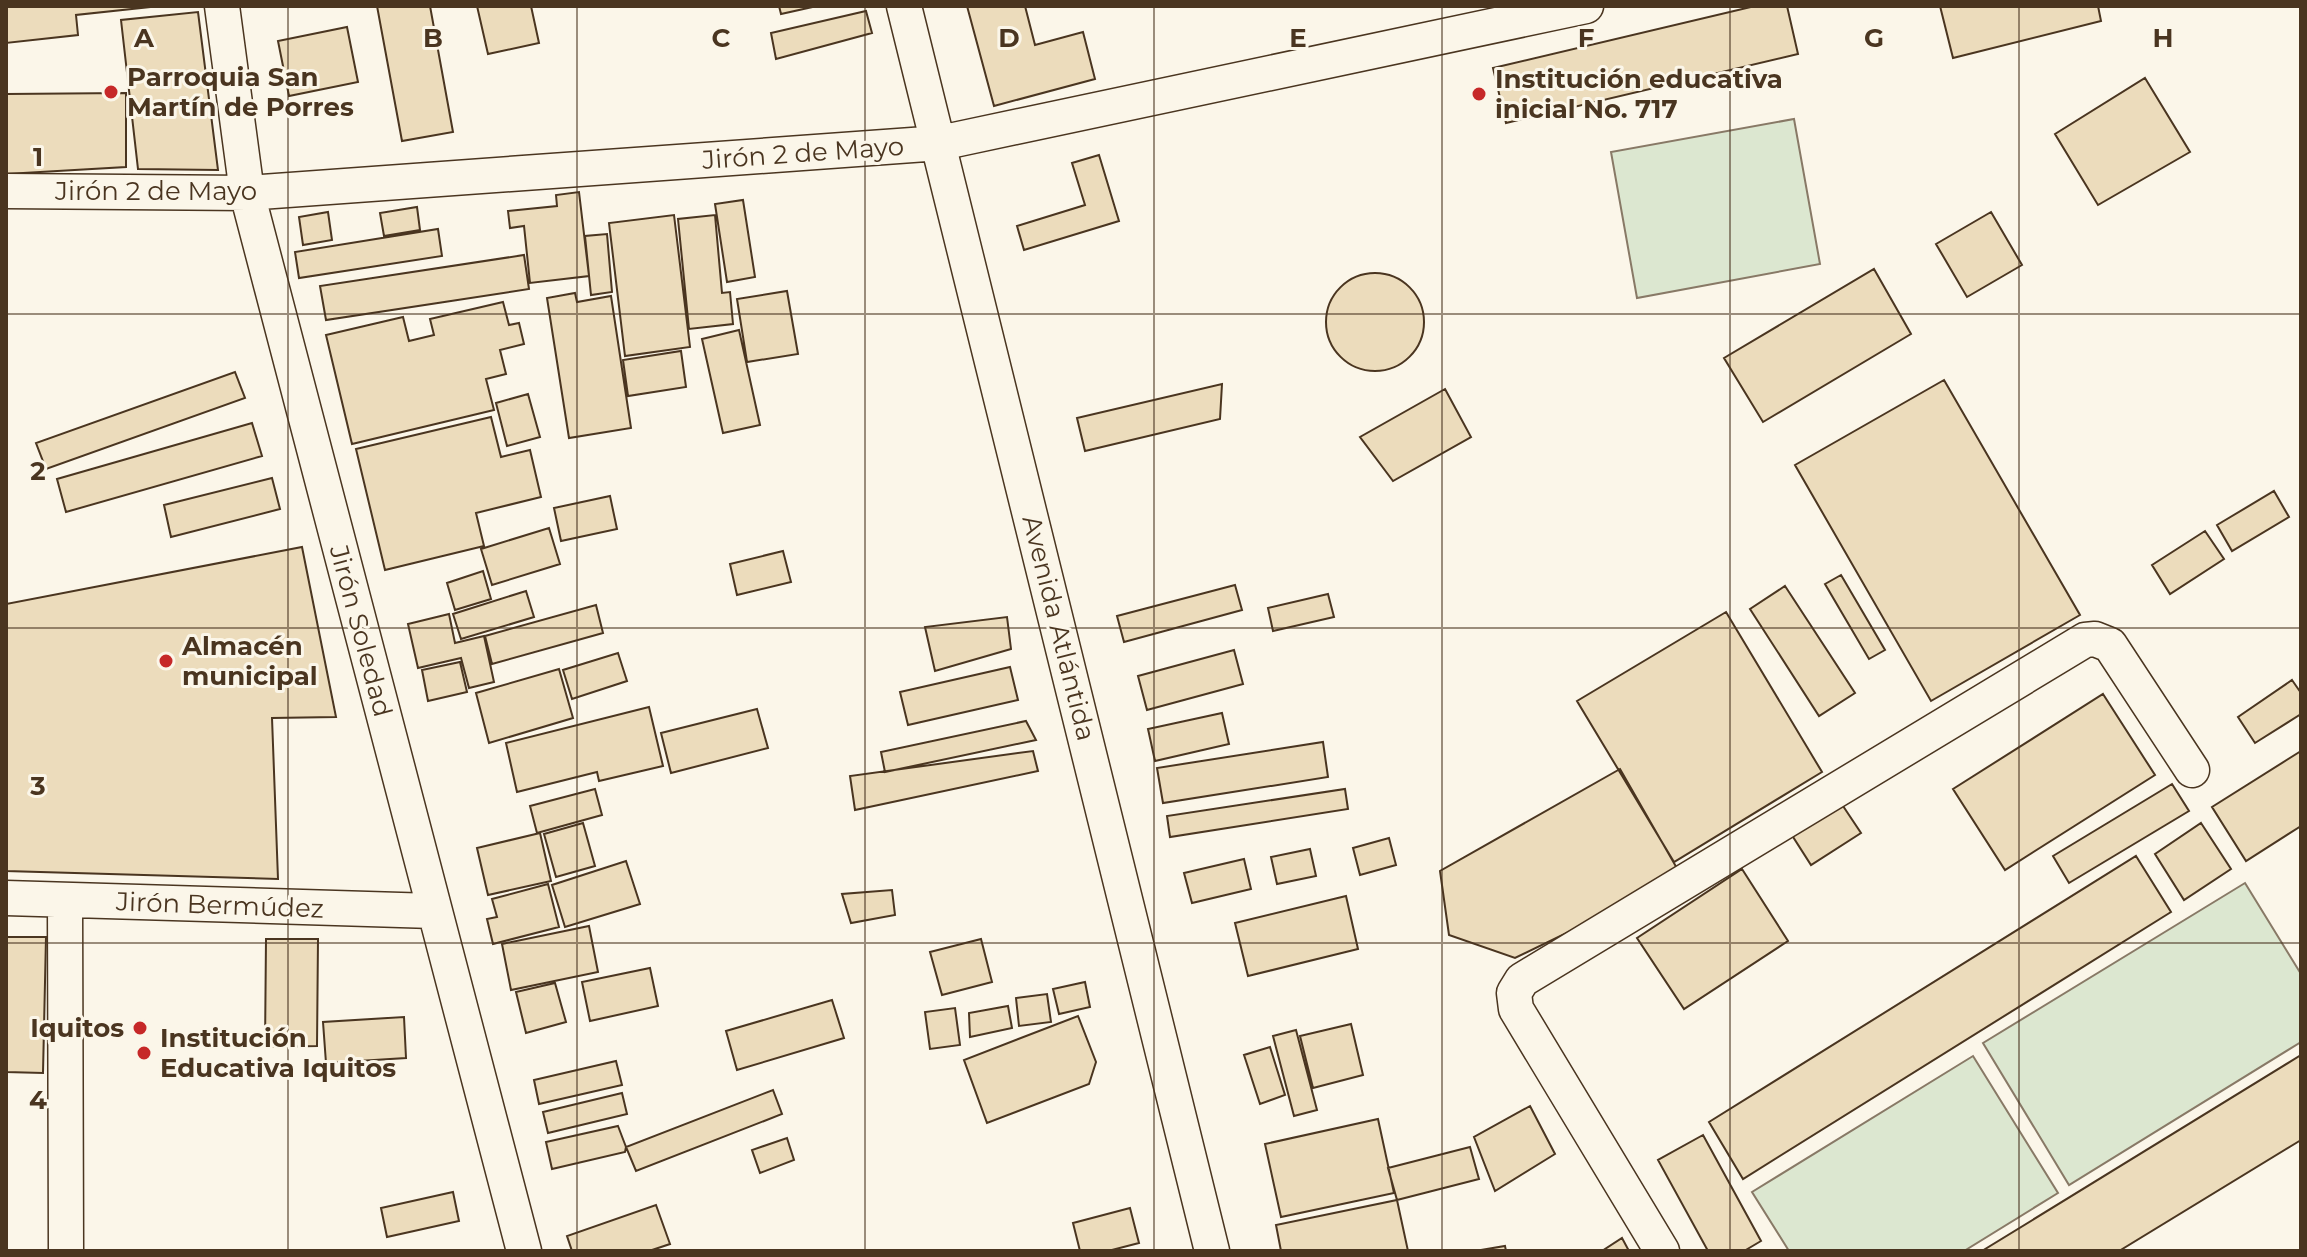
<svg xmlns="http://www.w3.org/2000/svg" width="2307" height="1257" viewBox="0 0 2307 1257" font-family="Montserrat,sans-serif">
  <style>
    .green { fill: #dce7d0; stroke: #887966; stroke-width: 2 }
    .building { fill: #ecdcbc; stroke: #4a3520; stroke-width: 2 }
    .lines { fill: none; stroke-linecap: round; stroke-linejoin: round }
    .street-casing { stroke: #4a3520; stroke-width: 37 }
    .street { stroke: #fbf6e9; stroke-width: 34 }
    .grid { fill: none; stroke: #4a3520; stroke-width: 2; stroke-opacity: 0.55 }
    .poi-dot { fill: #c62828; stroke: #fbf6e9; stroke-width: 3 }
    .labels { text-anchor: middle; stroke-width: 6; stroke-linejoin: round; paint-order: stroke }
    .poi-label { font-size: 26px; font-weight: bold; fill: #4a3520; stroke: #fbf6e9; text-anchor: start }
    .street-label { font-size: 26px; fill: #4a3520; stroke: #fbf6e9 }
    .grid-label { font-size: 26px; text-anchor: middle; font-weight: bold; fill: #4a3520; stroke: #fbf6e9; stroke-width: 6; stroke-linejoin: round; paint-order: stroke }
  </style>
  <rect width="100%" height="100%" fill="#fbf6e9"/>
  <!-- green -->
  <path class="green" d="M 1794,119 L 1820,264 L 1637,298 L 1611,152 Z
    M 2245,883 L 2301,974 L 2301,1042 L 2069,1185 L 1983,1043 Z
    M 1973,1056 L 2058,1193 L 1964,1251 L 1789,1251 L 1752,1192 Z"/>
  <!-- building -->
  <path class="building" d="M 6,6 L 160,6 L 76,15 L 78,35 L 6,43 Z
    M 377,6 L 430,6 L 453,132 L 402,141 Z
    M 477,6 L 531,6 L 539,43 L 488,54 Z
    M 779,6 L 817,6 L 781,14 Z
    M 967,6 L 1025,6 L 1035,45 L 1083,32 L 1095,79 L 994,106 Z
    M 1755,6 L 1787,6 L 1798,54 L 1506,123 L 1493,68 Z
    M 1940,6 L 2098,6 L 2101,21 L 1953,58 Z
    M 866,11 L 872,33 L 776,59 L 771,33 Z
    M 198,12 L 218,170 L 138,169 L 121,20 Z
    M 347,27 L 358,82 L 289,96 L 278,41 Z
    M 2145,78 L 2190,152 L 2098,205 L 2055,134 Z
    M 126,93 L 126,167 L 6,174 L 6,94 Z
    M 1099,155 L 1119,221 L 1024,250 L 1017,226 L 1085,205 L 1072,163 Z
    M 579,192 L 589,276 L 530,283 L 524,226 L 510,228 L 508,211 L 557,206 L 556,195 Z
    M 743,200 L 755,277 L 727,282 L 715,204 Z
    M 417,207 L 420,230 L 384,236 L 380,213 Z
    M 328,212 L 332,240 L 303,245 L 299,217 Z
    M 1991,212 L 2022,265 L 1967,297 L 1936,244 Z
    M 674,215 L 690,347 L 625,356 L 609,223 Z
    M 715,215 L 722,293 L 730,292 L 733,324 L 689,329 L 678,219 Z
    M 438,229 L 442,256 L 299,278 L 295,252 Z
    M 607,234 L 612,292 L 591,295 L 585,236 Z
    M 524,255 L 529,289 L 326,320 L 320,286 Z
    M 1874,269 L 1911,334 L 1763,422 L 1724,358 Z
    M1326 322a49 49 0 1 1 98 0a49 49 0 1 1-98 0Z
    M 787,291 L 798,354 L 747,362 L 737,299 Z
    M 575,293 L 577,302 L 611,296 L 631,428 L 569,438 L 547,298 Z
    M 503,302 L 509,325 L 519,323 L 524,344 L 500,350 L 506,374 L 486,379 L 494,410 L 352,444 L 326,335 L 403,317 L 409,341 L 434,335 L 430,319 Z
    M 739,330 L 760,425 L 723,433 L 702,339 Z
    M 681,351 L 686,387 L 628,396 L 623,360 Z
    M 235,372 L 245,398 L 46,469 L 36,443 Z
    M 1944,380 L 2080,615 L 1931,701 L 1795,465 Z
    M 1222,384 L 1220,419 L 1085,451 L 1077,418 Z
    M 1445,389 L 1471,437 L 1393,481 L 1360,437 Z
    M 528,394 L 540,437 L 507,446 L 496,403 Z
    M 491,417 L 501,457 L 530,450 L 541,497 L 476,513 L 484,546 L 385,570 L 356,449 Z
    M 252,423 L 262,456 L 66,512 L 57,479 Z
    M 272,478 L 280,509 L 171,537 L 164,505 Z
    M 2274,491 L 2289,517 L 2232,551 L 2217,525 Z
    M 610,496 L 617,529 L 561,541 L 554,508 Z
    M 549,528 L 560,564 L 492,585 L 481,549 Z
    M 2205,531 L 2224,559 L 2170,594 L 2152,565 Z
    M 302,547 L 336,717 L 272,718 L 278,879 L 6,871 L 6,604 Z
    M 783,551 L 791,582 L 737,595 L 730,564 Z
    M 483,571 L 491,599 L 455,610 L 447,583 Z
    M 1841,575 L 1885,650 L 1869,659 L 1825,584 Z
    M 1235,585 L 1242,610 L 1124,642 L 1117,616 Z
    M 1785,586 L 1855,693 L 1819,716 L 1750,609 Z
    M 526,591 L 534,617 L 461,639 L 453,614 Z
    M 1328,594 L 1334,617 L 1273,631 L 1268,608 Z
    M 596,605 L 603,633 L 492,664 L 485,636 Z
    M 1726,612 L 1822,772 L 1674,862 L 1577,701 Z
    M 449,614 L 455,643 L 484,636 L 494,682 L 469,688 L 461,658 L 418,668 L 408,624 Z
    M 1007,617 L 1011,649 L 935,671 L 925,627 Z
    M 1234,650 L 1243,684 L 1147,710 L 1138,676 Z
    M 618,653 L 627,681 L 572,699 L 563,670 Z
    M 460,662 L 467,692 L 428,701 L 422,670 Z
    M 1010,667 L 1018,700 L 908,725 L 900,692 Z
    M 559,669 L 573,718 L 489,743 L 476,693 Z
    M 2292,680 L 2301,693 L 2301,714 L 2255,743 L 2238,717 Z
    M 2103,694 L 2155,775 L 2005,870 L 1953,789 Z
    M 649,707 L 663,766 L 599,781 L 597,772 L 517,792 L 506,743 Z
    M 757,709 L 768,748 L 671,773 L 661,733 Z
    M 1222,713 L 1229,744 L 1155,761 L 1148,729 Z
    M 1026,721 L 1036,740 L 885,772 L 881,752 Z
    M 1323,742 L 1328,777 L 1163,803 L 1157,768 Z
    M 1033,751 L 1038,771 L 855,810 L 850,776 Z
    M 2301,751 L 2301,826 L 2246,861 L 2212,807 Z
    M 1620,769 L 1682,877 L 1515,958 L 1449,935 L 1440,871 Z
    M 2172,784 L 2189,811 L 2069,883 L 2053,856 Z
    M 595,789 L 602,815 L 537,833 L 530,806 Z
    M 1345,789 L 1348,809 L 1170,837 L 1167,816 Z
    M 1837,797 L 1861,833 L 1811,865 L 1788,829 Z
    M 583,823 L 595,866 L 556,877 L 544,834 Z
    M 2201,823 L 2231,869 L 2184,900 L 2155,854 Z
    M 540,833 L 551,881 L 488,895 L 477,848 Z
    M 1389,838 L 1396,865 L 1360,875 L 1353,848 Z
    M 1310,849 L 1316,876 L 1277,884 L 1271,857 Z
    M 2136,856 L 2171,912 L 1743,1179 L 1709,1122 Z
    M 1244,859 L 1251,889 L 1192,903 L 1184,873 Z
    M 626,861 L 640,904 L 565,927 L 552,885 Z
    M 1742,869 L 1788,941 L 1684,1009 L 1637,938 Z
    M 548,884 L 559,927 L 493,944 L 487,919 L 497,917 L 492,899 Z
    M 892,890 L 895,915 L 851,923 L 842,894 Z
    M 1346,896 L 1358,949 L 1248,976 L 1235,923 Z
    M 589,926 L 598,972 L 511,990 L 502,944 Z
    M 6,937 L 46,937 L 43,1073 L 6,1072 Z
    M 266,939 L 318,939 L 317,1046 L 265,1047 Z
    M 981,939 L 992,982 L 942,995 L 930,952 Z
    M 650,968 L 658,1006 L 590,1021 L 582,982 Z
    M 1085,982 L 1090,1007 L 1059,1014 L 1053,989 Z
    M 555,983 L 566,1022 L 526,1033 L 516,992 Z
    M 1047,994 L 1051,1022 L 1019,1026 L 1016,998 Z
    M 832,1000 L 844,1038 L 737,1070 L 726,1031 Z
    M 1008,1006 L 1012,1028 L 970,1037 L 969,1013 Z
    M 955,1008 L 960,1045 L 930,1049 L 925,1012 Z
    M 1078,1016 L 1096,1062 L 1089,1084 L 987,1123 L 964,1060 Z
    M 404,1017 L 406,1058 L 326,1063 L 323,1022 Z
    M 1351,1024 L 1363,1075 L 1313,1088 L 1300,1036 Z
    M 1296,1030 L 1317,1110 L 1294,1116 L 1273,1036 Z
    M 1270,1047 L 1285,1095 L 1260,1104 L 1244,1055 Z
    M 2301,1055 L 2301,1140 L 2119,1251 L 1982,1251 Z
    M 616,1061 L 622,1085 L 539,1104 L 534,1080 Z
    M 773,1090 L 782,1114 L 636,1171 L 626,1147 Z
    M 622,1093 L 627,1114 L 548,1133 L 543,1112 Z
    M 1530,1106 L 1555,1154 L 1495,1191 L 1474,1137 Z
    M 1378,1119 L 1394,1193 L 1281,1217 L 1265,1144 Z
    M 618,1126 L 626,1147 L 625,1152 L 552,1169 L 546,1142 Z
    M 1703,1135 L 1761,1241 L 1744,1251 L 1708,1251 L 1658,1160 Z
    M 787,1138 L 794,1160 L 760,1173 L 752,1150 Z
    M 1470,1147 L 1479,1179 L 1397,1200 L 1388,1168 Z
    M 453,1192 L 459,1221 L 387,1237 L 381,1208 Z
    M 1397,1200 L 1408,1251 L 1281,1251 L 1276,1225 Z
    M 656,1205 L 670,1244 L 649,1251 L 572,1251 L 567,1236 Z
    M 1130,1208 L 1139,1243 L 1108,1251 L 1080,1251 L 1073,1223 Z
    M 1622,1238 L 1629,1251 L 1602,1251 Z
    M 1505,1246 L 1506,1251 L 1475,1251 Z"/>
  <g class="lines">
    <!-- street casing -->
    <g class="street-casing">
      <path id="street" d="M 222,6 L 247,193 L 524,1251
        M 904,6 L 1212,1251
        M 6,191 L 247,193 L 940,143 L 1586,6
        M 6,898 L 433,911
        M 65,901 L 66,1251
        M 1662,1251 L 1516,1009 L 1514,993 L 1522,980 L 2085,640 L 2095,639 L 2110,645 L 2192,770"/>
    </g>
    <!-- street -->
    <use href="#street" class="street"/>
  </g>
  <!-- grid -->
  <path class="grid" d="M 288,6 L 288,1251M 577,6 L 577,1251M 865,6 L 865,1251M 1154,6 L 1154,1251M 1442,6 L 1442,1251M 1730,6 L 1730,1251M 2019,6 L 2019,1251M 6,314 L 2301,314M 6,628 L 2301,628M 6,943 L 2301,943"/>
  <!-- markers -->
  <g class="poi-dot">
    <circle cx="111" cy="92" r="8"/>
    <circle cx="1479" cy="94" r="8"/>
    <circle cx="166" cy="661" r="8"/>
    <circle cx="140" cy="1028" r="8"/>
    <circle cx="144" cy="1053" r="8"/>
  </g>
  <g class="labels">
    <!-- poi labels -->
    <g class="poi-label">
      <text x="127" y="86">Parroquia San<tspan x="127" dy="30">Martín de Porres</tspan></text>
      <text x="1495" y="88">Institución educativa<tspan x="1495" dy="30">inicial No. 717</tspan></text>
      <text x="182" y="655">Almacén<tspan x="182" dy="30">municipal</tspan></text>
      <text x="124" y="1037" text-anchor="end">Iquitos</text>
      <text x="160" y="1047">Institución<tspan x="160" dy="30">Educativa Iquitos</tspan></text>
    </g>
    <!-- street labels -->
    <g class="street-label">
      <text transform="translate(803 153) rotate(-4)" y="9">Jirón 2 de Mayo</text>
      <text x="156" y="200">Jirón 2 de Mayo</text>
      <text transform="translate(1059 628) rotate(76)" y="9">Avenida Atlántida</text>
      <text transform="translate(361 631) rotate(75)" y="9">Jirón Soledad</text>
      <text transform="translate(220 905) rotate(2)" y="9">Jirón Bermúdez</text>
    </g>
  </g>
  <g class="grid-label">
    <text x="144" y="47">A</text>
    <text x="433" y="47">B</text>
    <text x="721" y="47">C</text>
    <text x="1009" y="47">D</text>
    <text x="1298" y="47">E</text>
    <text x="1586" y="47">F</text>
    <text x="1874" y="47">G</text>
    <text x="2163" y="47">H</text>
    <text x="38" y="166">1</text>
    <text x="38" y="480">2</text>
    <text x="38" y="795">3</text>
    <text x="38" y="1109">4</text>
  </g>
  <!-- border -->
  <rect width="2307" height="1257" fill="none" stroke="#4a3520" stroke-width="16"/>
</svg>
